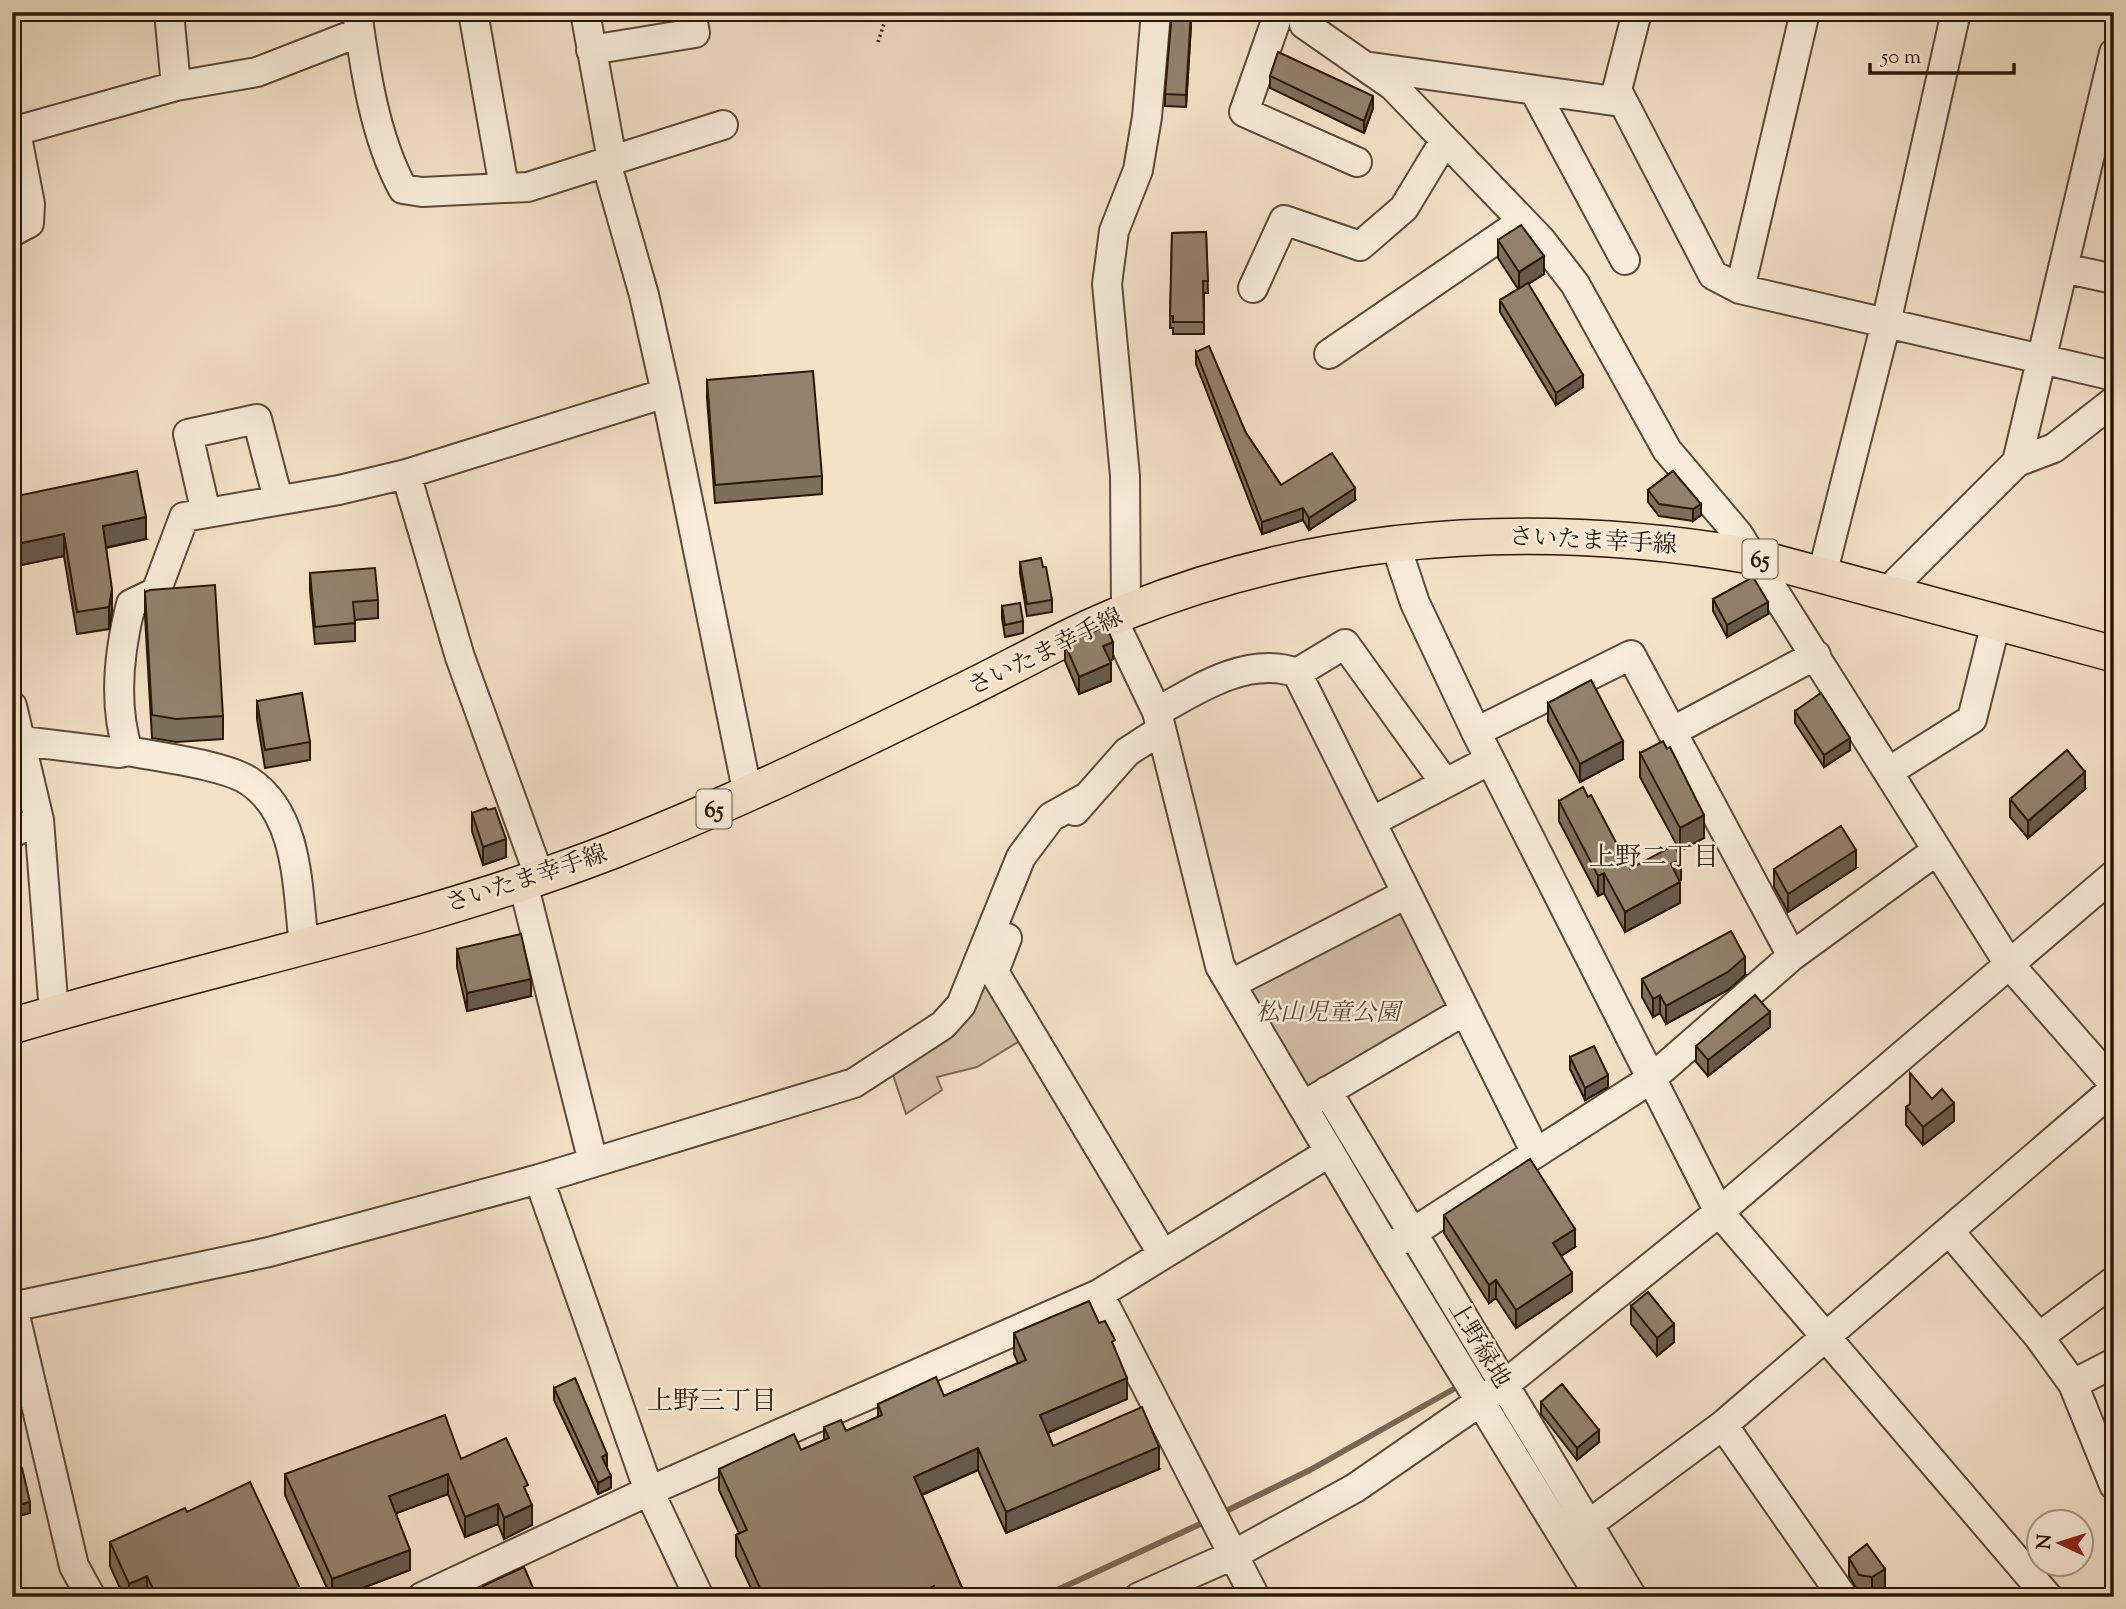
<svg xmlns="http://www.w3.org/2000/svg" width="2126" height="1609" viewBox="0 0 2126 1609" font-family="'Sorts Mill Goudy','Noto Serif JP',serif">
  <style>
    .green { fill: #d1bfa7; stroke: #7d6c58; stroke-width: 2 }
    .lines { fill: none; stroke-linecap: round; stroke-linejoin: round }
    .stream { stroke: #796854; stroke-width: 6 }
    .minor-casing { stroke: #5c4a38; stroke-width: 32 }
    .major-casing { stroke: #291808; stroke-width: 38 }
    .path { stroke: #291808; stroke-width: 3.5; stroke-dasharray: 2 3.5; stroke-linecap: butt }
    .minor { stroke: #f7ecdb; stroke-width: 28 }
    .major { stroke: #f3e1c8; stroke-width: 35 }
    .wall { fill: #7e6f5d; stroke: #291808; stroke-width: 2 }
    .shaded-wall { fill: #665a4c; stroke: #291808; stroke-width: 2 }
    .building { fill: #92816c; stroke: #291808; stroke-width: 2 }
    .labels { text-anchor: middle; stroke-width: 5; stroke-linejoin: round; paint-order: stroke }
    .shield { fill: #f7ecdb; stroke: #675847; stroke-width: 2 }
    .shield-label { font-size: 23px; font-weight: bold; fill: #291808 }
    .street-label { font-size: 24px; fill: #291808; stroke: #f7ecdb }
    .park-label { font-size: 24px; font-style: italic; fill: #5b4a38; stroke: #f7ecdb }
    .neighbourhood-label { font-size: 26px; fill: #291808; stroke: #f7ecdb }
  </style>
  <rect width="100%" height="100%" fill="#f3e1c8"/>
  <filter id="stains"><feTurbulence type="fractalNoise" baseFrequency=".00286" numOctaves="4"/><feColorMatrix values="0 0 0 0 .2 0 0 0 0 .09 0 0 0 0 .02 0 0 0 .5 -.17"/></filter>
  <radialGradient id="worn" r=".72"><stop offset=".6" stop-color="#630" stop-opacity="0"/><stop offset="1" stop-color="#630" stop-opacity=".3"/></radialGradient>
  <!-- green -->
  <path class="green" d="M 1395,909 L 1404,912 L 1451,1011 L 1306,1092 L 1248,998 L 1249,985 Z
    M 986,970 L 1023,1039 L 977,1067 L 937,1077 L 942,1090 L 906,1114 L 891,1069 Z"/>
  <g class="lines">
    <!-- stream -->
    <path class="stream" d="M 1222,1513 L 1310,1470 L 1452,1390
      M 1042,1597 L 1209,1520"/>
    <!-- minor casing -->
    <g class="minor-casing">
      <path id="minor" d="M 169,12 L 176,86
        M 357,12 C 365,70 375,138 403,189 L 422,192 L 528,187 L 723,125
        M 473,12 L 504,187
        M 585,12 L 612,160
        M 1279,12 L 1244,112 L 1357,162
        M 1307,12 L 1304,24 L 1393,86 L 1541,240 L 1575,284 L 1667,450 L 1738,534 L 2009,964 L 2114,1084
        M 1637,12 L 1617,90 L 1713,275 L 1740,289 L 2114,376
        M 591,50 L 695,33 L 691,12
        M 1371,67 L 1621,102
        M 1535,92 L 1625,260
        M 12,132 L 176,86 L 257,72 L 360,32
        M 606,162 L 644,295 L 666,393 L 748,795
        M 12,232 L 29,223 L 30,204 L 16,132
        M 2063,268 L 2114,279
        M 1253,288 L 1284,220 L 1360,246 L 1404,208 L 1445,140
        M 1740,289 L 1805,12
        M 1329,354 L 1523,221
        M 2017,462 L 2114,53
        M 406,474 L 460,657 L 540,878
        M 206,513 L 188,434 L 257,419 L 278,499
        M 1395,543 L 1415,603 L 1476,732 L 1719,1212 L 2048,1597
        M 1822,575 L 1886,323 L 1956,12
        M 1886,593 L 2017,462 L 2054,448 L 2114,401
        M 1126,611 L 1125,476 L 1107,284 L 1114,231 L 1138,170 L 1147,117 L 1156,12
        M 1112,618 L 1157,712 L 1220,966 L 1387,1249 L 1600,1597
        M 1297,673 L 1345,644 L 1445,783
        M 12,706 L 39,820 L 54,1013
        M 1157,712 C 1197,689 1249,655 1297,673 L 1535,1151
        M 1673,731 L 1816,655
        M 1476,732 L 1631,655 L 1792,956
        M 22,741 L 120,753 L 128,751
        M 1888,772 L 1972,719 L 1996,622
        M 1075,811 L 1127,752 L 1161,730
        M 1371,822 L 1490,760
        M 12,833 L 39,820
        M 523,883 L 593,1162
        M 1007,938 L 994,972 L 1162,1253
        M 304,945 C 297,890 300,815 249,781 C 225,765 158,757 128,751 C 113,704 119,651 131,604 L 156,592 L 184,517 L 339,490 L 406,474 L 666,393
        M 1231,984 L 1406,894
        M 1327,1091 L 1632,1597
        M 1311,1101 L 1464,1011
        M 539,1179 L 649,1491 L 699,1597
        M 1950,1232 L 2039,1337 L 2073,1384 L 2114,1485
        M 1387,1249 L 1651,1079 L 1792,956 L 1936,851
        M 1099,1294 L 1255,1597
        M 12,1307 L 269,1252 L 539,1179 L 854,1083 L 943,1025 L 961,1005 L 1021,857 L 1051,817 L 1085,798
        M 13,1307 L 74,1566 L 91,1597
        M 2039,1337 L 2114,1281
        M 2073,1384 L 2114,1363
        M 1723,1425 L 1843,1597
        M 1566,1541 L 1723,1425 L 2114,1089
        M 422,1597 L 649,1491 L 1099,1294 L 1330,1152
        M 1139,1597 L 1233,1555 L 1355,1488 L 1504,1385 L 1719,1212 L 2114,875"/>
    </g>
    <!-- major casing -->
    <g class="major-casing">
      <path id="major" d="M 12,1026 C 211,966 418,926 612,851 C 732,804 847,748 963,691 C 1017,665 1071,633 1128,611 C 1328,531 1540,520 1751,556 L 2114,654"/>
    </g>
    <!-- path -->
    <path class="path" d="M 878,42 L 888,12"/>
    <!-- minor -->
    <use href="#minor" class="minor"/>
    <!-- major -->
    <use href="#major" class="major"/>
  </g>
  <!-- wall -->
  <path class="wall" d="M 1191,25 L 1186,107 L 1165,106 L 1165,94 Z
    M 1270,76 L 1373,108 L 1364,133 L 1270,88 Z
    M 1206,232 L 1208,293 L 1204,293 L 1204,334 L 1173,334 L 1173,328 L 1170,328 L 1172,233 Z
    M 1498,240 L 1544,274 L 1528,284 L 1583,387 L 1556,405 L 1500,312 L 1500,300 L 1518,289 L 1498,258 Z
    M 1196,352 L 1246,433 L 1281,485 L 1355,500 L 1309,530 L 1303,520 L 1262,534 L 1196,364 Z
    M 707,380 L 822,476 L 822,494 L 715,503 L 707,398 Z
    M 1673,471 L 1701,515 L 1693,521 L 1659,516 L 1648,502 L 1648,490 Z
    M 12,497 L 146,539 L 106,548 L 112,611 L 109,629 L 77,634 L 64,556 L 12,567 Z
    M 1020,562 L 1043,567 L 1052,600 L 1052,612 L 1027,616 L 1020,573 Z
    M 310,573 L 378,600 L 378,618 L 355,620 L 355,641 L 315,644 L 310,591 Z
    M 145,592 L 223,716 L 223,739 L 176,742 L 152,738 L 145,616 Z
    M 1713,599 L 1768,614 L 1727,637 L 1713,611 Z
    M 1002,606 L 1023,621 L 1023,633 L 1005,637 L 1002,618 Z
    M 1065,644 L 1113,659 L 1110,661 L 1111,681 L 1079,694 L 1065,661 Z
    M 257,701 L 310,742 L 310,760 L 265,768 L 257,719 Z
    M 1548,703 L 1623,759 L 1580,782 L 1548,721 Z
    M 1795,711 L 1850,750 L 1824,767 L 1795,723 Z
    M 1640,753 L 1704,838 L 1680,851 L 1640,777 Z
    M 2085,789 L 2028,838 L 2010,817 L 2010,799 Z
    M 1559,801 L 1630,869 L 1681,880 L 1679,880 L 1680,903 L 1625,932 L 1604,893 L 1598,896 L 1559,821 Z
    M 472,813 L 506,857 L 483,865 L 472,831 Z
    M 1856,868 L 1788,912 L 1774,887 L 1774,869 Z
    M 457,949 L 531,996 L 467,1011 L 457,967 Z
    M 1745,975 L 1728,990 L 1666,1024 L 1660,1013 L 1653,1017 L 1642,997 L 1642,979 Z
    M 1770,1027 L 1708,1076 L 1696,1062 L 1696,1046 Z
    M 1570,1057 L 1608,1087 L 1585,1100 L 1570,1069 Z
    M 1932,1099 L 1954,1121 L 1923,1145 L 1906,1125 L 1906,1107 Z
    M 1444,1215 L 1575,1247 L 1561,1256 L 1572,1291 L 1516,1328 L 1496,1298 L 1489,1303 L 1444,1233 Z
    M 1631,1306 L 1674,1342 L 1657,1356 L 1631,1324 Z
    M 1099,1323 L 1115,1349 L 1127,1399 L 1048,1433 L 1053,1446 L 1159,1469 L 1006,1533 L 978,1470 L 922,1495 L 966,1597 L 755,1597 L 736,1556 L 736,1535 L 739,1533 L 719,1490 L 719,1469 L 801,1450 L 824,1440 L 824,1427 L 846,1431 L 878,1417 L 878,1404 L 944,1396 L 1018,1363 L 1014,1354 L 1014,1333 Z
    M 554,1388 L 607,1466 L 606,1467 L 611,1488 L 598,1494 L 554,1400 Z
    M 1541,1402 L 1599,1442 L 1577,1460 L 1541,1414 Z
    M 461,1459 L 528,1495 L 532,1525 L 504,1539 L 498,1524 L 465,1537 L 448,1494 L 396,1513 L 410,1570 L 339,1597 L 331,1597 L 285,1495 L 285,1474 Z
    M 187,1512 L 304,1597 L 124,1597 L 110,1566 L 110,1542 Z
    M 1849,1558 L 1885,1587 L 1872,1595 L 1859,1593 L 1849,1576 Z
    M 483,1586 L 537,1597 L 483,1597 Z"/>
  <!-- shaded-wall -->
  <path class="shaded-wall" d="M 1191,13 L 1191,25 L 1186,107 L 1186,95 Z
    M 1373,96 L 1373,108 L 1364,133 L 1364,121 Z
    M 1544,256 L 1544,274 L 1519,290 L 1519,272 Z
    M 1583,375 L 1583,387 L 1556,405 L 1556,393 Z
    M 1355,488 L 1355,500 L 1309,530 L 1309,518 Z
    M 1701,504 L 1701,515 L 1693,521 L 1693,509 Z
    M 1303,508 L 1303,520 L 1262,534 L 1262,522 Z
    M 146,517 L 146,539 L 103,548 L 103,526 Z
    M 64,534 L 64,556 L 12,567 L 12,545 Z
    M 112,589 L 112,611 L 109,629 L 109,607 Z
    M 1768,602 L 1768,614 L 1727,637 L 1727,625 Z
    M 1113,642 L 1113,659 L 1103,664 L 1103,646 Z
    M 1111,663 L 1111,681 L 1079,694 L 1079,677 Z
    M 1850,738 L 1850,750 L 1824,767 L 1824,755 Z
    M 1623,741 L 1623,759 L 1580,782 L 1580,764 Z
    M 2085,772 L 2085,789 L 2028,838 L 2028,821 Z
    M 1704,815 L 1704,838 L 1680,851 L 1680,828 Z
    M 506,839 L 506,857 L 483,865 L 483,847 Z
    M 1856,850 L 1856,868 L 1788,912 L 1788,894 Z
    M 1681,859 L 1681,880 L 1671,885 L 1671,864 Z
    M 1604,873 L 1604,893 L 1598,896 L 1598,876 Z
    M 1680,882 L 1680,903 L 1625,932 L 1625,912 Z
    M 1745,957 L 1745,975 L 1728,990 L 1666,1024 L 1666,1006 Z
    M 531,979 L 531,996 L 467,1011 L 467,993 Z
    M 1660,995 L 1660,1013 L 1653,1017 L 1653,999 Z
    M 1770,1012 L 1770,1027 L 1708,1076 L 1708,1060 Z
    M 1608,1075 L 1608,1087 L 1585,1100 L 1585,1088 Z
    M 1954,1103 L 1954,1121 L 1923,1145 L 1923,1127 Z
    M 1575,1229 L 1575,1247 L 1553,1261 L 1553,1243 Z
    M 1572,1273 L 1572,1291 L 1516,1328 L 1516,1310 Z
    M 1496,1280 L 1496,1298 L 1489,1303 L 1489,1285 Z
    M 1674,1324 L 1674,1342 L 1657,1356 L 1657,1338 Z
    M 1127,1378 L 1127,1399 L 1040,1436 L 1040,1415 Z
    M 1599,1430 L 1599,1442 L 1577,1460 L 1577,1448 Z
    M 1159,1447 L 1159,1469 L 1006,1533 L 1006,1512 Z
    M 978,1448 L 978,1470 L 914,1498 L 914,1477 Z
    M 607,1454 L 607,1466 L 602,1469 L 602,1457 Z
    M 448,1474 L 448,1494 L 389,1516 L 389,1496 Z
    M 611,1476 L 611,1488 L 598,1494 L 598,1483 Z
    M 30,1502 L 30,1513 L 12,1518 L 12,1506 Z
    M 498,1504 L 498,1524 L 465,1537 L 465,1517 Z
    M 532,1505 L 532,1525 L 504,1539 L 504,1518 Z
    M 410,1550 L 410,1570 L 339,1597 L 332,1597 L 332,1579 Z
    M 1885,1569 L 1885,1587 L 1872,1595 L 1872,1577 Z
    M 147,1576 L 147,1597 L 129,1597 L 129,1584 Z
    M 934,1586 L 934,1597 L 911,1597 Z"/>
  <!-- building -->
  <path class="building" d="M 1172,12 L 1191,13 L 1186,95 L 1165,94 Z
    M 1278,52 L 1373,96 L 1364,121 L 1270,76 Z
    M 1521,225 L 1544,256 L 1519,272 L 1498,240 Z
    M 1206,232 L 1208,281 L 1203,281 L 1204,322 L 1173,322 L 1173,316 L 1170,316 L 1172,233 Z
    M 1528,283 L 1583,375 L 1556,393 L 1500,300 Z
    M 1209,346 L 1246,433 L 1281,485 L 1332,453 L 1355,488 L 1309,518 L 1303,508 L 1262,522 L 1196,352 Z
    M 813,371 L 822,476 L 715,485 L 707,380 Z
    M 137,471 L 146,517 L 103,526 L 112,589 L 109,607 L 77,612 L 64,534 L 12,545 L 12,497 Z
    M 1673,471 L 1701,504 L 1693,509 L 1659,504 L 1648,490 Z
    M 1041,558 L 1043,567 L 1046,567 L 1052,600 L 1027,604 L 1020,562 Z
    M 375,568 L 378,600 L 353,602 L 355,623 L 315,627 L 310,573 Z
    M 1753,577 L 1768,602 L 1727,625 L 1713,599 Z
    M 215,585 L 223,716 L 176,719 L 152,715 L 145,592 L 150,590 Z
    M 1020,603 L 1023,621 L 1005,625 L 1002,606 Z
    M 1106,626 L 1113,642 L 1103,646 L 1111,663 L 1079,677 L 1065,644 Z
    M 1591,680 L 1623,741 L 1580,764 L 1548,703 Z
    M 302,693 L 310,742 L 265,750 L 257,701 Z
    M 1821,693 L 1850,738 L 1824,755 L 1795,711 Z
    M 1663,741 L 1667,749 L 1670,747 L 1704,815 L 1680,828 L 1640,753 Z
    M 2067,750 L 2085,772 L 2028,821 L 2010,799 Z
    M 1583,787 L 1588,797 L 1591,795 L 1630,869 L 1674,845 L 1681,859 L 1671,864 L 1680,882 L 1625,912 L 1604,873 L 1598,876 L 1559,801 Z
    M 486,808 L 488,810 L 495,808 L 506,839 L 483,847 L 472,813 Z
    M 1841,826 L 1856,850 L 1788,894 L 1774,869 Z
    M 1731,931 L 1745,957 L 1728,972 L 1666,1006 L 1660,995 L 1653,999 L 1642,979 Z
    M 521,934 L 531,979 L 467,993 L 457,949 Z
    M 1755,995 L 1770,1012 L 1708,1060 L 1696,1046 Z
    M 1594,1046 L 1608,1075 L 1585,1088 L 1570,1057 Z
    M 1910,1073 L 1932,1099 L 1942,1089 L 1954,1103 L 1923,1127 L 1906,1107 L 1910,1104 Z
    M 1530,1159 L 1575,1229 L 1553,1243 L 1572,1273 L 1516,1310 L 1496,1280 L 1489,1285 L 1444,1215 Z
    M 1648,1292 L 1674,1324 L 1657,1338 L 1631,1306 Z
    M 1089,1301 L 1099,1323 L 1105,1321 L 1115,1340 L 1112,1342 L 1127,1378 L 1040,1415 L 1053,1446 L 1142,1407 L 1159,1447 L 1006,1512 L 978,1448 L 914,1477 L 966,1597 L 939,1597 L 934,1586 L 911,1597 L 764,1597 L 736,1535 L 747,1530 L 719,1469 L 794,1434 L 801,1450 L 829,1438 L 824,1427 L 841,1420 L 846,1431 L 882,1415 L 878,1404 L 936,1377 L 944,1396 L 1026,1360 L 1014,1333 Z
    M 575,1378 L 607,1454 L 602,1457 L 611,1476 L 598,1483 L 554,1388 Z
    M 1562,1384 L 1599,1430 L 1577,1448 L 1541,1402 Z
    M 445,1415 L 461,1459 L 506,1438 L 528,1485 L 524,1487 L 532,1505 L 504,1518 L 498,1504 L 465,1517 L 448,1474 L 389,1496 L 410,1550 L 332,1579 L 285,1474 Z
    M 22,1468 L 30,1502 L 12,1506 L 12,1470 Z
    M 250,1482 L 304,1597 L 157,1597 L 147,1576 L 129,1584 L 110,1542 L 185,1508 L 187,1512 Z
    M 1867,1544 L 1885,1569 L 1872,1577 L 1859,1575 L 1849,1558 Z
    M 524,1567 L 537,1597 L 488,1597 L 483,1586 Z
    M 429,1592 L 431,1597 L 419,1597 Z"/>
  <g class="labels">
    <!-- shield labels -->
    <g class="shield">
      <rect x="1742.5" y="539.5" width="35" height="39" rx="5"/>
      <rect x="696.5" y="789.5" width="35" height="39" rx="5"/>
    </g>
    <g class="shield-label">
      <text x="1760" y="567">65</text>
      <text x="714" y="817">65</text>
    </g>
    <!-- street labels -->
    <g class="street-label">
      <text transform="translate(1593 540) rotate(3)" y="8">さいたま幸手線</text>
      <text transform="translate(1045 651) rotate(-26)" y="8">さいたま幸手線</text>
      <text transform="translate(526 878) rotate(-18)" y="8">さいたま幸手線</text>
      <text transform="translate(1480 1344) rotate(59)" y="8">上野緑地</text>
    </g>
    <!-- park labels -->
    <g class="park-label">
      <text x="1328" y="1020">松山児童公園</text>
    </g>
    <!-- neighbourhood labels -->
    <g class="neighbourhood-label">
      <text x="1654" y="865">上野二丁目</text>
      <text x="712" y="1409">上野三丁目</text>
    </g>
  </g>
  <!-- margin -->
  <rect width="2126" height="1609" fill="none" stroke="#f3e1c8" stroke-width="42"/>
  <rect x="14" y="14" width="2098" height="1581" fill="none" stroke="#291808" stroke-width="3.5"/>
  <rect x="21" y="21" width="2084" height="1567" fill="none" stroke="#291808" stroke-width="2"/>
  <!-- north arrow -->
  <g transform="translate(2060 1543) rotate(274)"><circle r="33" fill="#f7ecdb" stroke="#a59787" stroke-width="2"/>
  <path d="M0-5L12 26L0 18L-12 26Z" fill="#8f2418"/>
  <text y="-10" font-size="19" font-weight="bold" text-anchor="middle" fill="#291808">N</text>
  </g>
  <!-- scale -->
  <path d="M1870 63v10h144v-10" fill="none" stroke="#291808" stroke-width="3.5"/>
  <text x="1881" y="63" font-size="21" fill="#291808" stroke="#f7ecdb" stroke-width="5" paint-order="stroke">50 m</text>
  <rect width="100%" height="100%" filter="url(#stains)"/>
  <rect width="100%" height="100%" fill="url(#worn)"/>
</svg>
